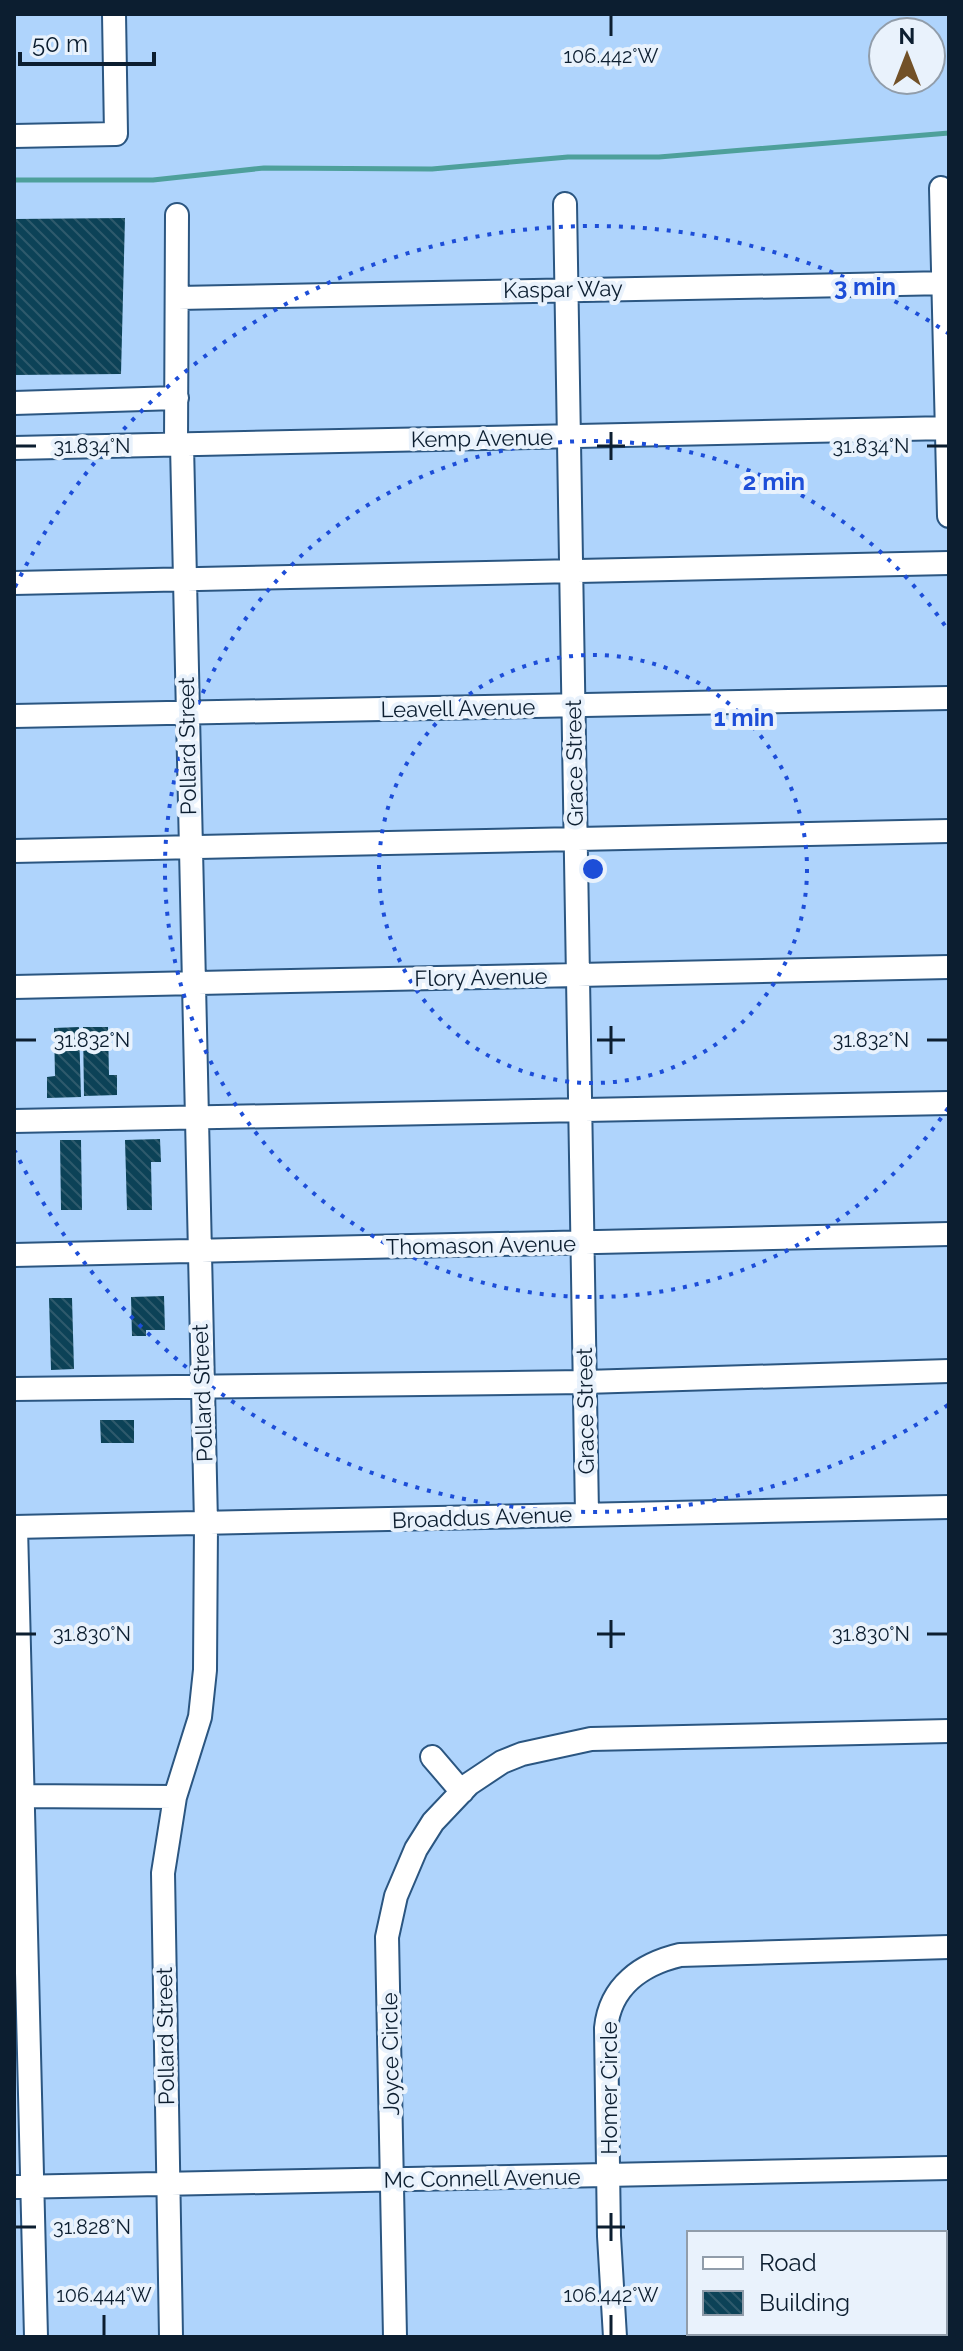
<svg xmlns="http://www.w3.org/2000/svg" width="963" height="2351" viewBox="0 0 963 2351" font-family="Raleway,sans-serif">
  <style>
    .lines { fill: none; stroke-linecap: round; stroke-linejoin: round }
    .stream { stroke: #4ea09b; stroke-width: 5 }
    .building { fill: url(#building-back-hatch) }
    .minor-casing { stroke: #2b5681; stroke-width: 26 }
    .minor { stroke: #fff; stroke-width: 22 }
    .ticks { fill: none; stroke: #0c1e30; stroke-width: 3 }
    .ring { fill: none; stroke: #1d4ed8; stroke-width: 4; stroke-dasharray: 4 8 }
    .labels { text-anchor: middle; stroke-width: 8; stroke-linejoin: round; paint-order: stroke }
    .street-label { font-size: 22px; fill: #0c1e30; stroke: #e9f2fc }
    .ticks-label { font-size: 20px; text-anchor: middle; fill: #0c1e30; stroke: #e9f2fc; stroke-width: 8; stroke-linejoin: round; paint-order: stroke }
    .centre { fill: #1d4ed8; stroke: #e9f2fc; stroke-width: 4 }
    .ring-label { font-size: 24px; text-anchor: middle; font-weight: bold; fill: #1d4ed8; stroke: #e9f2fc; stroke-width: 8; stroke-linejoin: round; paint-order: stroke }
  </style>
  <defs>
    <pattern id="building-back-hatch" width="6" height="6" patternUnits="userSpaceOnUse" patternTransform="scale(2)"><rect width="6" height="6" fill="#0c4257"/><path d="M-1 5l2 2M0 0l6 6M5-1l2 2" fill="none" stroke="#2e5a6c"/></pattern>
  </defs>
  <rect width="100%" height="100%" fill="#afd4fc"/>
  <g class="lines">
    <!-- stream -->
    <path class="stream" d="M 14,180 L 153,180 L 264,168 L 432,169 L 568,157 L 659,157 L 949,133"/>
  </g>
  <!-- building -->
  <path class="building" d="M 125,218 L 121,374 L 14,375 L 14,219 Z
    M 79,1027 L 81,1097 L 47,1098 L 47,1077 L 55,1076 L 54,1028 Z
    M 83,1027 L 108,1027 L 109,1075 L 117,1075 L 117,1095 L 84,1096 Z
    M 160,1139 L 161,1162 L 151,1162 L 152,1210 L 127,1210 L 125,1140 Z
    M 60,1140 L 81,1140 L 82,1210 L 61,1210 Z
    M 164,1296 L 165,1330 L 146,1330 L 146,1336 L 132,1336 L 131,1297 Z
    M 49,1298 L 72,1298 L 74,1369 L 51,1370 Z
    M 100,1420 L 134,1420 L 134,1443 L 101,1443 Z"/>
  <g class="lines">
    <!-- minor casing -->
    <g class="minor-casing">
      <path id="minor" d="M 14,136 L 116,134 L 114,14
        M 941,188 L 949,516
        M 565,204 L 587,1514
        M 178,298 L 949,283
        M 14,403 L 177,398
        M 176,445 L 177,215
        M 14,448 L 949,428
        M 14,583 L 949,563
        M 14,716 L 949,698
        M 14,851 L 949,831
        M 14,987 L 949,967
        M 14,1121 L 949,1103
        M 14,1255 L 949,1234
        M 14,1389 L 585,1382 L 949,1371
        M 14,1527 L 949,1507
        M 16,1527 L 36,2337
        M 432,1757 L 462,1792
        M 14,1796 L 175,1797
        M 14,2187 L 949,2168
        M 171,2337 L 163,1873 L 175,1797 L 200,1717 L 205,1670 L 206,1523 L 182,445
        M 395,2337 L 387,1937 L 396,1896 L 416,1849 L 433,1822 L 469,1784 L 502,1762 L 522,1754 L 591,1739 L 949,1731
        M 615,2337 L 609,2236 L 606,2028 C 610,1986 642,1964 680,1955 L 949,1947"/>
    </g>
    <!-- minor -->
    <use href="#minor" class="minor"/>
  </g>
  <!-- ticks -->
  <path class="ticks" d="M 611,16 L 611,36M 611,432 L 611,460M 16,446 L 36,446M 597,446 L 625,446M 927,446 L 947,446M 611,1026 L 611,1054M 16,1040 L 36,1040M 597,1040 L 625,1040M 927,1040 L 947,1040M 611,1620 L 611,1648M 16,1634 L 36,1634M 597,1634 L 625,1634M 927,1634 L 947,1634M 611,2213 L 611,2241M 16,2227 L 36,2227M 597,2227 L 625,2227M 104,2315 L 104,2335M 611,2315 L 611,2335"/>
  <!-- distance rings -->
  <g class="ring">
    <circle cx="593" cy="869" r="214"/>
    <path d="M948 1108A428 428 0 1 1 948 630"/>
    <path d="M948 1405A643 643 0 0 1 15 1151M15 587A643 643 0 0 1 948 333"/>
  </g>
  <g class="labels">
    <!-- street labels -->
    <g class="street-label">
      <text transform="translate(563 289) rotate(-1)" y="8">Kaspar Way</text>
      <text transform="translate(482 438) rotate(-1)" y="8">Kemp Avenue</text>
      <text transform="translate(458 708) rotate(-1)" y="8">Leavell Avenue</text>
      <text transform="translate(187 746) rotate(-91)" y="8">Pollard Street</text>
      <text transform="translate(574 763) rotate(-91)" y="8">Grace Street</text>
      <text transform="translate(481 977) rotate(-1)" y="8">Flory Avenue</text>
      <text transform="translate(481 1245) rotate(-1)" y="8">Thomason Avenue</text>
      <text transform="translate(202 1393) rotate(-92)" y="8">Pollard Street</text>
      <text transform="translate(585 1411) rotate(-91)" y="8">Grace Street</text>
      <text transform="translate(482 1517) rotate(-2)" y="8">Broaddus Avenue</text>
      <text transform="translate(165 2036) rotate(-91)" y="8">Pollard Street</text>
      <text transform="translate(390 2054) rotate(-91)" y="8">Joyce Circle</text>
      <text transform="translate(609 2088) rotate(-90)" y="8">Homer Circle</text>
      <text transform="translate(482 2178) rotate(-1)" y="8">Mc Connell Avenue</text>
    </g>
  </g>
  <g class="ticks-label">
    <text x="611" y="63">106.442°W</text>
    <text x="92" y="453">31.834°N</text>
    <text x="871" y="453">31.834°N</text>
    <text x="92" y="1047">31.832°N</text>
    <text x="871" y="1047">31.832°N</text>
    <text x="92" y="1641">31.830°N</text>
    <text x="871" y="1641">31.830°N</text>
    <text x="92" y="2234">31.828°N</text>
    <text x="104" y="2302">106.444°W</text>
    <text x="611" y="2302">106.442°W</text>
  </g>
  <circle cx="593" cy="869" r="12" class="centre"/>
  <g class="ring-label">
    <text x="865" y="295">3 min</text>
    <text x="774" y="490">2 min</text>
    <text x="744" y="726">1 min</text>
  </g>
  <!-- border -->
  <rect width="963" height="2351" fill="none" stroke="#0c1e30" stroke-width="32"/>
  <!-- legend -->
  <rect x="687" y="2231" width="260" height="104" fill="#e9f2fc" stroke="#919daa" stroke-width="2"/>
  <rect x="703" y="2257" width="40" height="12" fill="#ffffff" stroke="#919daa" stroke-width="2"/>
  <text x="759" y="2271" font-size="24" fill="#0c1e30">Road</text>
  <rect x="703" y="2291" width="40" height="24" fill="url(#building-back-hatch)" stroke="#919daa" stroke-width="2"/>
  <text x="759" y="2311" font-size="24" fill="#0c1e30">Building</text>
  <!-- north arrow -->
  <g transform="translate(907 56)"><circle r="38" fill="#e9f2fc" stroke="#919daa" stroke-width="2"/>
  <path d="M0-6L14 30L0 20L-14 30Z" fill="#725128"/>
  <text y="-12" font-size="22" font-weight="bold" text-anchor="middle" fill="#0c1e30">N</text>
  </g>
  <!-- scale -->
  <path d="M20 52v12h134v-12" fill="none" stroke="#0c1e30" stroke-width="4"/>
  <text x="32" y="52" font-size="24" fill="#0c1e30" stroke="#e9f2fc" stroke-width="6" paint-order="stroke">50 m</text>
</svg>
